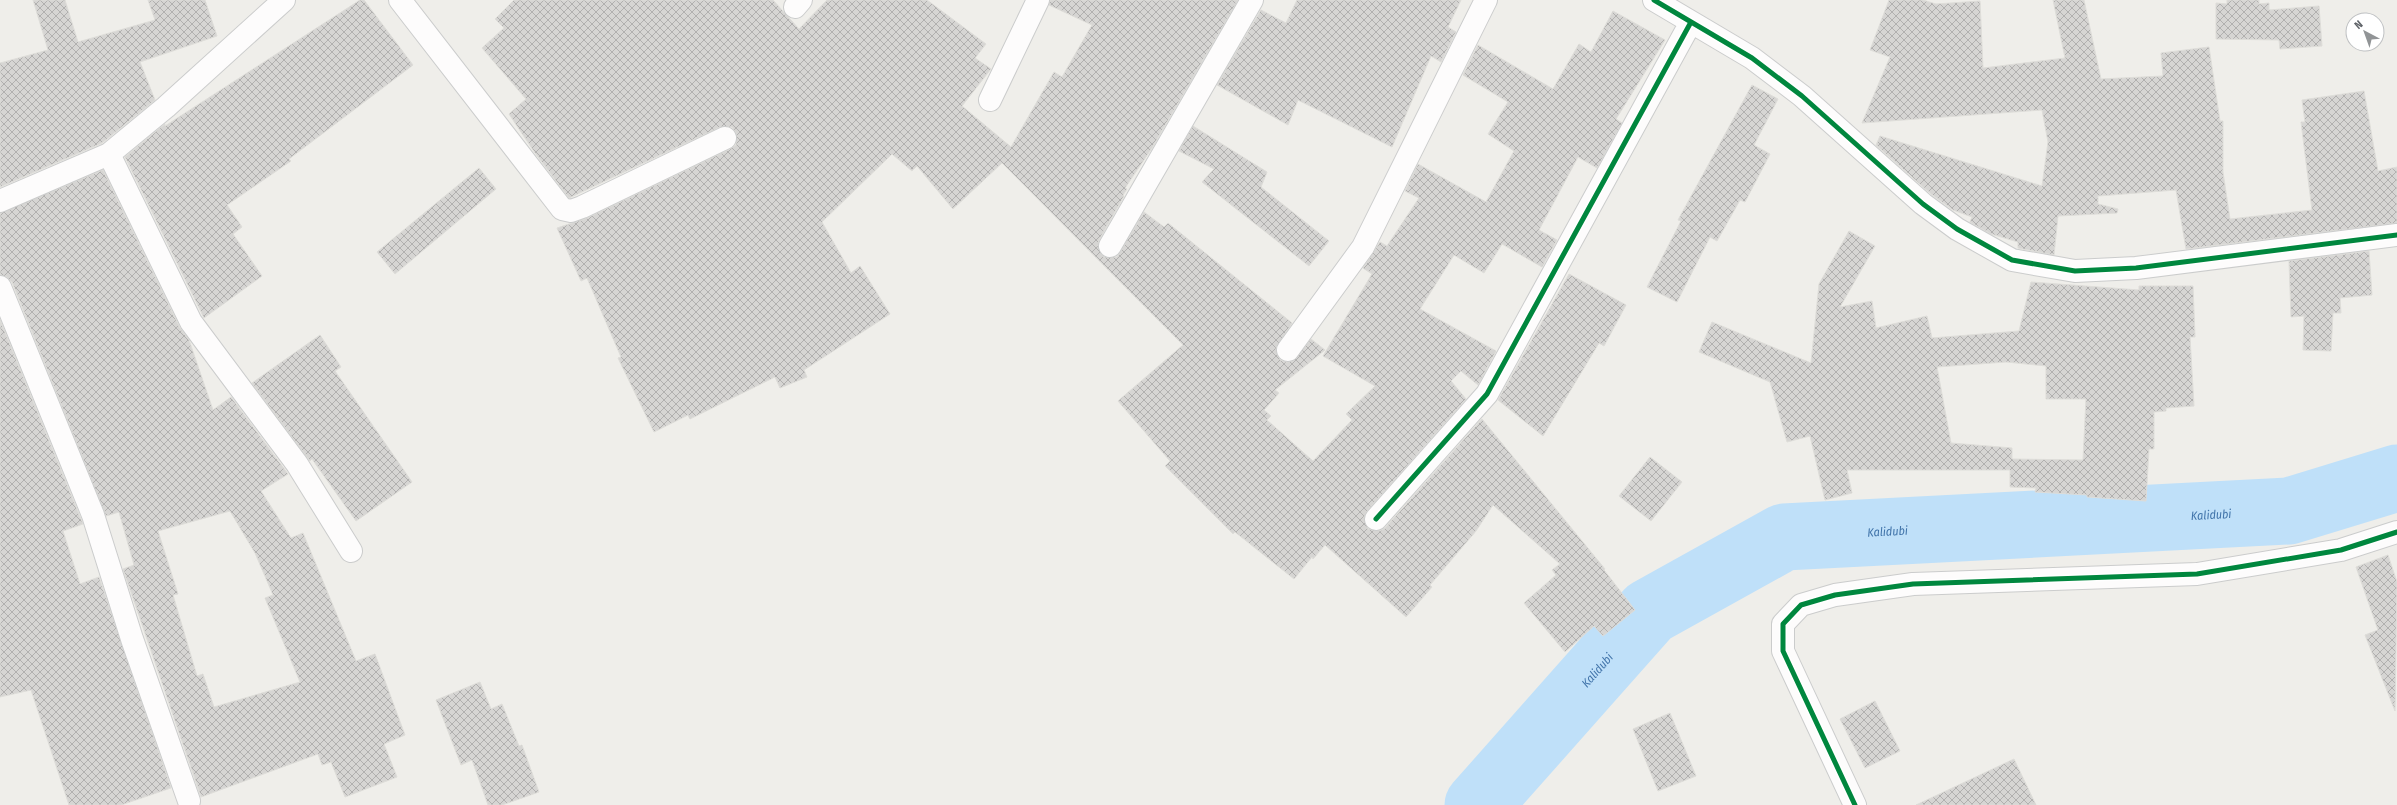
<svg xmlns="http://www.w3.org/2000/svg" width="2397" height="805" viewBox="0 0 2397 805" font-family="'Fira Sans Condensed',sans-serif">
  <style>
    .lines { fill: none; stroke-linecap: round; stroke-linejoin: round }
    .river { stroke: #bfe0f9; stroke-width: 67 }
    .building { fill: url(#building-cross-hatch); stroke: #deddd9; fill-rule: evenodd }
    .minor-casing { stroke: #cbcccc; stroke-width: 24 }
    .minor { stroke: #fdfcfc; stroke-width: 22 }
    .cycleway-casing { stroke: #fff; stroke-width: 8 }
    .cycleway { stroke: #00873e; stroke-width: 5 }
    .labels { text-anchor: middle; stroke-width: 3; stroke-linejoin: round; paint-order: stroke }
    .water-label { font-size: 12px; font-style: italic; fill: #4174aa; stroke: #fff }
  </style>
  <defs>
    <pattern id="building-cross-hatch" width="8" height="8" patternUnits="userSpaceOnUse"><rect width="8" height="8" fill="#d6d5d3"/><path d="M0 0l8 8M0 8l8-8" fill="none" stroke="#b1b0af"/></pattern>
  </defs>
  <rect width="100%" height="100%" fill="#efeeea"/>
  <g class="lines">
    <!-- river -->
    <path class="river" id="s1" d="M 1478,805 L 1649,612 L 1784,537 L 2289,511 L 2397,478"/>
  </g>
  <!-- building -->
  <path class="building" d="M 33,0 L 65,0 L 78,42 L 155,20 L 148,0 L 205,0 L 217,36 L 140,62 L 155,100 L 102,143 L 0,187 L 0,63 L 48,50 Z
    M 360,0 L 364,0 L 413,65 L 289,159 L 291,161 L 227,205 L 242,227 L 233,234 L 262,276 L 204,318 L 125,157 L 165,124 L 165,126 Z
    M 514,0 L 773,0 L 799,29 L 827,0 L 927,0 L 986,44 L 975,58 L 991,69 L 962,106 L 1011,147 L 1054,72 L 1062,77 L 1092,25 L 1049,5 L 1050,0 L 1238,0 L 1152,148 L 1125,188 L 1127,189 L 1123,195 L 1124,196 L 1099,240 L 1098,246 L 1104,257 L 1117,257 L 1144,212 L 1164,227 L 1168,223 L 1292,323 L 1276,348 L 1280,360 L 1286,362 L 1293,361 L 1311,339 L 1325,350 L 1275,390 L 1279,393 L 1264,410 L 1271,416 L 1267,420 L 1313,461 L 1352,420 L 1346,414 L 1375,386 L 1323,356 L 1372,274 L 1363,268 L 1380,242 L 1387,246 L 1419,198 L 1405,191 L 1418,164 L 1486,202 L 1514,151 L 1488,134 L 1508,102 L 1463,75 L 1478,45 L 1553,89 L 1579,44 L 1591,52 L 1613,11 L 1665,40 L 1616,119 L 1622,123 L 1597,168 L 1578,157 L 1539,230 L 1557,240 L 1542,267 L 1502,244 L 1484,273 L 1454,255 L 1420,309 L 1496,351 L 1478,385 L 1461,371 L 1451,381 L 1466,399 L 1367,511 L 1364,517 L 1368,529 L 1380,531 L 1385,528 L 1482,419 L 1605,569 L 1604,570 L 1635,610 L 1603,636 L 1594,626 L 1565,652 L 1524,603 L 1556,575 L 1552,570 L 1560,564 L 1493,505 L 1476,531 L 1430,585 L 1432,587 L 1406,617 L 1325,545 L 1313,559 L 1312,557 L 1294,579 L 1235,532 L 1233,534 L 1165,466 L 1170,461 L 1118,401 L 1183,345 L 1002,163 L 953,209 L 917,166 L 912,171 L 892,154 L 822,222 L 851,273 L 860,266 L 890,314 L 804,370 L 807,377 L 780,388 L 775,377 L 690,419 L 688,415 L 654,432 L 618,358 L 621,357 L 587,278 L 581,281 L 557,228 L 587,218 L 730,149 L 736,145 L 736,133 L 732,127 L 720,127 L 569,198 L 535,153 L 509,114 L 526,99 L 482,48 L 504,28 L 495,19 Z
    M 1297,0 L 1461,0 L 1448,27 L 1456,32 L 1441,62 L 1431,56 L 1392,147 L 1298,100 L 1288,125 L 1217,85 L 1261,10 L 1286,23 Z
    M 1889,0 L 1923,0 L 1936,4 L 1980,1 L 1983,68 L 2065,58 L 2053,0 L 2084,0 L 2101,79 L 2163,76 L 2161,53 L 2209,47 L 2220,121 L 2223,121 L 2223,172 L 2230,219 L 2312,210 L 2301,122 L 2305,122 L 2302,100 L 2364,91 L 2378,171 L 2397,167 L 2397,223 L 2186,249 L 2176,190 L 2098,196 L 2098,204 L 2118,209 L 2117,213 L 2058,216 L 2054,255 L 2018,248 L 2018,242 L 1991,234 L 1970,222 L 1972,217 L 1953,210 L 1931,194 L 1876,145 L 1880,136 L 2042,186 L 2048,142 L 2042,110 L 1862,123 L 1890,57 L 1870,50 Z
    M 2227,0 L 2259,0 L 2259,4 L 2269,3 L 2269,10 L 2319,6 L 2322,46 L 2280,49 L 2279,40 L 2216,39 L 2216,3 L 2227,4 Z
    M 1752,85 L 1778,99 L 1754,145 L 1770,154 L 1745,202 L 1740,200 L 1717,241 L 1710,237 L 1677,302 L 1647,287 L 1681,221 L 1678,220 Z
    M 1193,126 L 1267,172 L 1261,187 L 1329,241 L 1309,266 L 1202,182 L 1214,169 L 1179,151 Z
    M 479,168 L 496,189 L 395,274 L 377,252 Z
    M 103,170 L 180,328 L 189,340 L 213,410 L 231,397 L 288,474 L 261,491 L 291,538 L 303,533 L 356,661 L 375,654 L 405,735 L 384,744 L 397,777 L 345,797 L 331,762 L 322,765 L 318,754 L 201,797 L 123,569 L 134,565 L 119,512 L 106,516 L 12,282 L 7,277 L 0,275 L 0,213 ZM 230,511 L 255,553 L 273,595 L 265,598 L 300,682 L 214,707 L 203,674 L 197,676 L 173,595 L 178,594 L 158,531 Z
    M 1849,231 L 1875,246 L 1840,307 L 1872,301 L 1876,328 L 1927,316 L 1932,338 L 2019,331 L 2031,282 L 2139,290 L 2139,286 L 2193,286 L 2195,337 L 2190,337 L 2194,406 L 2166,408 L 2166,411 L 2154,412 L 2154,449 L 2149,449 L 2146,501 L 2087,497 L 2087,495 L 2035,492 L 2036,488 L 2010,487 L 2010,470 L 1847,470 L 1852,493 L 1825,500 L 1810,436 L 1787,442 L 1770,382 L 1699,352 L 1712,322 L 1811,363 L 1819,284 ZM 2006,362 L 2046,366 L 2046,399 L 2086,399 L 2083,460 L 2012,459 L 2012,448 L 1951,443 L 1937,367 Z
    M 2369,251 L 2372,295 L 2340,298 L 2341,313 L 2333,313 L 2331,351 L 2303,350 L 2304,316 L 2291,317 L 2289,261 Z
    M 1569,274 L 1626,305 L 1604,346 L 1599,343 L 1543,436 L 1498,400 Z
    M 0,320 L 83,524 L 63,531 L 80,584 L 99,577 L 171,788 L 121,805 L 69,805 L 31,690 L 0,697 Z
    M 320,335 L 341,367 L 335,371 L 412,482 L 356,521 L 312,459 L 310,461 L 252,383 Z
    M 1650,457 L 1682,482 L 1651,521 L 1619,496 Z
    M 2388,555 L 2397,582 L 2395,711 L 2365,635 L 2378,630 L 2356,567 Z
    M 480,682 L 491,709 L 502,704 L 519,746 L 522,745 L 539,792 L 502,805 L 488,805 L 472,760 L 461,765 L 436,700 Z
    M 1875,701 L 1900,751 L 1865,768 L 1840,719 Z
    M 1670,713 L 1696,776 L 1658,791 L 1633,729 Z
    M 2014,759 L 2036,805 L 1916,805 Z"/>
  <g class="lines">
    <!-- minor casing -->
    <g class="minor-casing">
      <path id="minor" d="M 400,0 L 562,209 L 571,211 L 582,207 L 725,138
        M 1654,0 L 1752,58 L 1802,96 L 1923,204 L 1957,229 L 2012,260 L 2075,271 L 2136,268 L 2397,235
        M 795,7 L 801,0
        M 990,100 L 1038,0
        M 109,154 L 191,322 L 297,464 L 351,551
        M 0,201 L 109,154 L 166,107 L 284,0
        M 1110,246 L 1252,0
        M 0,287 L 93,515 L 132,639 L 189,801
        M 1288,350 L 1363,247 L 1486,0
        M 1376,519 L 1487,394 L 1691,22
        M 1855,805 L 1783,651 L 1783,624 L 1801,605 L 1835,595 L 1913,584 L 2197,574 L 2341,550 L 2397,532"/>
    </g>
    <!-- minor -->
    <use href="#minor" class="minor"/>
    <!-- cycleway casing -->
    <g class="cycleway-casing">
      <path id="cycleway" d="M 1654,0 L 1752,58 L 1802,96 L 1923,204 L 1957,229 L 2012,260 L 2075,271 L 2136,268 L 2397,235
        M 1376,519 L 1487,394 L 1691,22
        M 1855,805 L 1783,651 L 1783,624 L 1801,605 L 1835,595 L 1913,584 L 2197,574 L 2341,550 L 2397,532"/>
    </g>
    <!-- cycleway -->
    <use href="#cycleway" class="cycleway"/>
  </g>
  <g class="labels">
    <!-- water labels -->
    <g class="water-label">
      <text dy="4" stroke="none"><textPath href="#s1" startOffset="840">Kalidubi</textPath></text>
      <text dy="4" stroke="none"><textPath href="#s1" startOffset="516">Kalidubi</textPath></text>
      <text dy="4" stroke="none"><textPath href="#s1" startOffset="180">Kalidubi</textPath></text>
    </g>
  </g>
  <!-- north arrow -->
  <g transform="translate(2365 32) rotate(319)"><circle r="19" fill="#ffffff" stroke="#bfc1c3"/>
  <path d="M0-3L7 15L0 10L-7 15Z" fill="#919496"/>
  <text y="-6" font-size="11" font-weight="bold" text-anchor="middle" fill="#5f6368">N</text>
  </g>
</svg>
